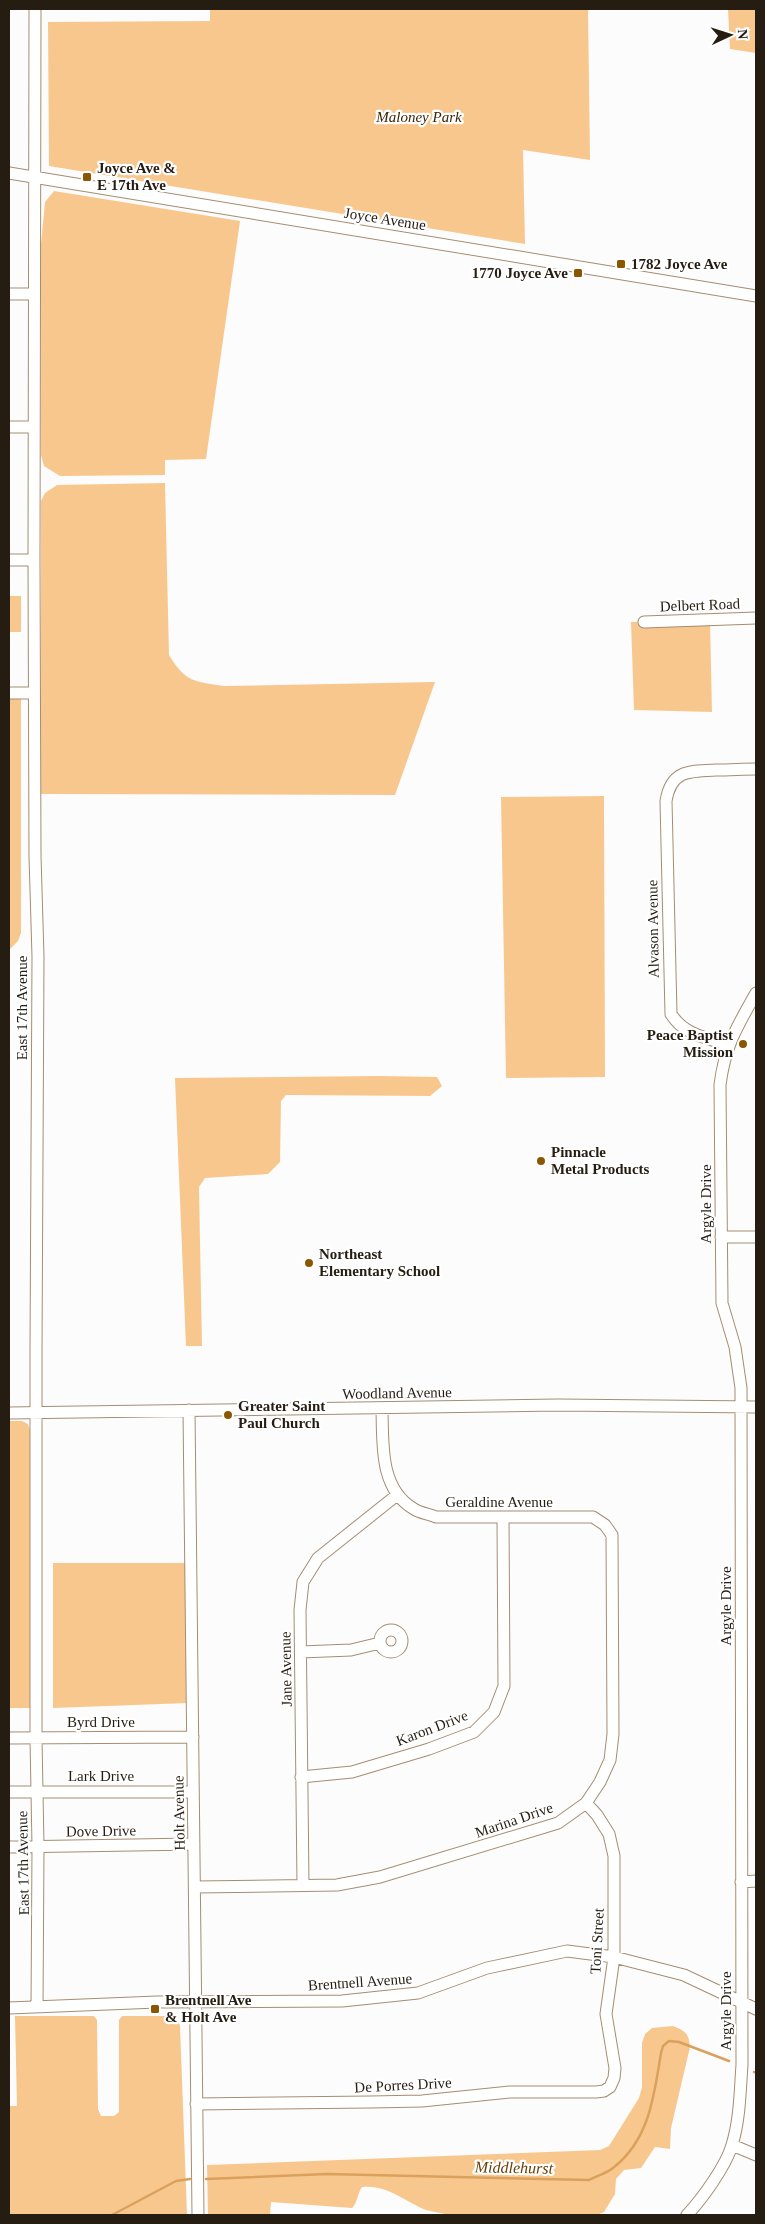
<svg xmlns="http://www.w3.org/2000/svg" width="765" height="2224" viewBox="0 0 765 2224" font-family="Georgia,serif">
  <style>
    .green { fill: #f8c78e }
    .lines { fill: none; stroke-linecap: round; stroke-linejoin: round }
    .stream { stroke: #daa15d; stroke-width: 2.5 }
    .minor-casing { stroke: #a58d72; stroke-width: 13 }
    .minor { stroke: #fff; stroke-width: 11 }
    .poi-dot { fill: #8a5601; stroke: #fff; stroke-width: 2 }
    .labels { text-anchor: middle; stroke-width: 4.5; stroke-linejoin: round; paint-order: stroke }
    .park-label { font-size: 15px; font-style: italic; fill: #3c2506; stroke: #fff }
    .poi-label { font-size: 15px; font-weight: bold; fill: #261d12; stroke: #fff; text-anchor: start }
    .street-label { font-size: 15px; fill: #261d12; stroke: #fff }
    .water-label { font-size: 16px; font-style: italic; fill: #664008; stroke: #fff }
  </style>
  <rect width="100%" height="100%" fill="#fcfcfc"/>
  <!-- green -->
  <path class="green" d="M 210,9 L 588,9 L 590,160 L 523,150 L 525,244 L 49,166 L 48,22 L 210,21 Z
    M 728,9 L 756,9 L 756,53 L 730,49 Z
    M 54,191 L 240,221 L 206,459 L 165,460 L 165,475 L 60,476 L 44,466 L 41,455 L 41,245 L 45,202 Z
    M 165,483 L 169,655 C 186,683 194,681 224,686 L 435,682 L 395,795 L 41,794 L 41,501 L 45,493 L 57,485 Z
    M 9,596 L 21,596 L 21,632 L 9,632 Z
    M 710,620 L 712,712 L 634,710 L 631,622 Z
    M 9,697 L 21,697 L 21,933 L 18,941 L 9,950 Z
    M 604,796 L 605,1077 L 506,1078 L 501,797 Z
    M 380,1076 L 437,1077 L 442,1086 L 430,1096 L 286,1095 L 281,1101 L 280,1162 L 268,1174 L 205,1178 L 199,1187 L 202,1346 L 186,1346 L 175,1078 Z
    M 9,1421 L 22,1421 L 28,1424 L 32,1436 L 32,1708 L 9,1708 Z
    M 53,1563 L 186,1563 L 188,1703 L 53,1708 Z
    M 15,2016 L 94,2016 L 97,2020 L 98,2109 L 101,2116 L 114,2116 L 119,2112 L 119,2020 L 122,2016 L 172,2016 L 177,2019 L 180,2026 L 187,2215 L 9,2215 L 9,2106 L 17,2106 Z
    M 673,2026 C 685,2031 689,2033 690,2047 L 671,2128 L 670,2149 L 655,2147 L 641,2168 L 624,2170 L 616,2179 L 615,2194 L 604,2212 L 597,2215 L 450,2215 C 442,2213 433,2212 426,2210 C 404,2201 387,2184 362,2187 C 357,2194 358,2202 352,2208 L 271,2202 L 270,2215 L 208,2215 L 207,2165 L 600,2150 L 609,2146 L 639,2098 L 642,2087 L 642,2043 L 645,2034 L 652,2028 Z"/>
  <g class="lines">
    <!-- stream -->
    <path class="stream" d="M 754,2072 L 756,2073
      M 206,2179 L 327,2174 L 589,2180 C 597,2176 607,2173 613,2168 C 650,2139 654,2095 661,2053 L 663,2046 L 669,2041 L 679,2042 L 729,2061
      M 112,2215 L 176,2181 L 190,2179"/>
    <!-- minor casing -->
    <g class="minor-casing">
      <path id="minor" d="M 35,9 L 34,560 L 35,856 L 38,957 L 36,1351 L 36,1738 L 38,1847 L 37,2007
        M 9,173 L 756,296
        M 9,294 L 34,294
        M 9,427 L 34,427
        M 9,560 L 34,560
        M 644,622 L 756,618
        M 9,693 L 34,693
        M 729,1045 C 707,1038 684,1035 671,1014 L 666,801 C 671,770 689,771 716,770 C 730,770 743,769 756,769
        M 721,1237 L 756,1237
        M 189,1410 L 198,2215
        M 9,1413 L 558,1405 L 756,1407
        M380 1641a11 11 0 1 1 22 0a11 11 0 1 1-22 0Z
        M 301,1652 L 351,1650 L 380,1643
        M 9,1738 L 193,1737
        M 301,1777 L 352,1772 L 429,1749 L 474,1732 L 494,1712 L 504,1686 L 503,1517
        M 9,1792 L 193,1792
        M 9,1847 L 194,1844
        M 741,1882 L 756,1881
        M 303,1885 L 300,1610 L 303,1582 L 318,1558 L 397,1495
        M 195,1887 L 337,1885 L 380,1877 L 558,1823 L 586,1803 L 600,1782 L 610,1760 L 613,1734 L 612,1535 L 605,1525 L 593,1517 L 436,1517 C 429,1514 420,1513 414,1509 C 379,1489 383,1443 382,1408
        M 9,2008 L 157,2002 L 342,2001 L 418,1993 L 487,1968 L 567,1951 L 614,1957 L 684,1975 L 756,2009
        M 196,2104 L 371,2102 L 422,2101 L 510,2092 L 596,2092 L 604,2091 L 610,2087 L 614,2078 L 615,2068 L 606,2014 L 614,1957 L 614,1856 L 609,1834 L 597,1815 L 586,1803
        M 732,2145 L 756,2155
        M 687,2215 C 702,2199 726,2166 732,2145 C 740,2119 740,2091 742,2065 L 741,1388 L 735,1347 L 722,1303 L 720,1085 C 725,1045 737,1027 756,993"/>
    </g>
    <!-- minor -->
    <use href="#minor" class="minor"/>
  </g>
  <!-- markers -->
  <g class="poi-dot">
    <rect x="82" y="172" width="10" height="10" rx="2.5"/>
    <rect x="616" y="259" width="10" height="10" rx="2.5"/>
    <rect x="573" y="268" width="10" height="10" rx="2.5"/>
    <circle cx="743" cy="1044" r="5"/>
    <circle cx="541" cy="1161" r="5"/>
    <circle cx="309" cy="1263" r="5"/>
    <circle cx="228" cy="1415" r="5"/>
    <rect x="150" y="2004" width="10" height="10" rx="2.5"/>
  </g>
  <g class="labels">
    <!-- park labels -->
    <g class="park-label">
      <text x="419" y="122">Maloney Park</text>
    </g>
    <!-- poi labels -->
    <g class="poi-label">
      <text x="97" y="173">Joyce Ave &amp;<tspan x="97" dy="17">E 17th Ave</tspan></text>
      <text x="631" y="269">1782 Joyce Ave</text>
      <text x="568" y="278" text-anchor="end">1770 Joyce Ave</text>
      <text x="733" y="1040" text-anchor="end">Peace Baptist<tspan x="733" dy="17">Mission</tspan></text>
      <text x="551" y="1157">Pinnacle<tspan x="551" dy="17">Metal Products</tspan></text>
      <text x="319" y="1259">Northeast<tspan x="319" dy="17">Elementary School</tspan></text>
      <text x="238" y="1411">Greater Saint<tspan x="238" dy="17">Paul Church</tspan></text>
      <text x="165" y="2005">Brentnell Ave<tspan x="165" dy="17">&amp; Holt Ave</tspan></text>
    </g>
    <!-- street labels -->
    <g class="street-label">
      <text transform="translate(385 219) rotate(9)" y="5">Joyce Avenue</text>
      <text transform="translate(700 605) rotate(-2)" y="5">Delbert Road</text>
      <text transform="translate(653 929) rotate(-91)" y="5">Alvason Avenue</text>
      <text transform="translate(22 1008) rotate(-90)" y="5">East 17th Avenue</text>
      <text transform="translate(706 1204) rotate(-90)" y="5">Argyle Drive</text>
      <text transform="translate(397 1393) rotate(-1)" y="5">Woodland Avenue</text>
      <text x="499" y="1507">Geraldine Avenue</text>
      <text transform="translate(726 1606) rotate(-90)" y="5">Argyle Drive</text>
      <text transform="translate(286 1669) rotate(-91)" y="5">Jane Avenue</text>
      <text x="101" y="1727">Byrd Drive</text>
      <text transform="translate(432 1728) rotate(-21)" y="5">Karon Drive</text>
      <text x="101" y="1781">Lark Drive</text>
      <text transform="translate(179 1813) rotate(-91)" y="5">Holt Avenue</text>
      <text transform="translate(514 1820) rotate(-19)" y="5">Marina Drive</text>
      <text transform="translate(101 1831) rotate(-1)" y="5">Dove Drive</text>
      <text transform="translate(23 1863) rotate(-91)" y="5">East 17th Avenue</text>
      <text transform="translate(597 1941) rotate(-87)" y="5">Toni Street</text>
      <text transform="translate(360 1982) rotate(-4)" y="5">Brentnell Avenue</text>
      <text transform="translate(726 2011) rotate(-90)" y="5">Argyle Drive</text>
      <text transform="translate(403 2085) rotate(-3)" y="5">De Porres Drive</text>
    </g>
    <!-- water labels -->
    <g class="water-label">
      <text transform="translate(514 2167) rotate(1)" y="6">Middlehurst</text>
    </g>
  </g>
  <!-- border -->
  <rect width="765" height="2224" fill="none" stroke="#261d12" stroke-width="20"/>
  <!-- north arrow -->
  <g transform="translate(730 35) rotate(86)" stroke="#ffffff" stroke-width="4" paint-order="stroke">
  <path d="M0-4L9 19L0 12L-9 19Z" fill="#261d12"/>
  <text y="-8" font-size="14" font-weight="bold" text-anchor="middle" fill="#261d12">N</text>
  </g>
</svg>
